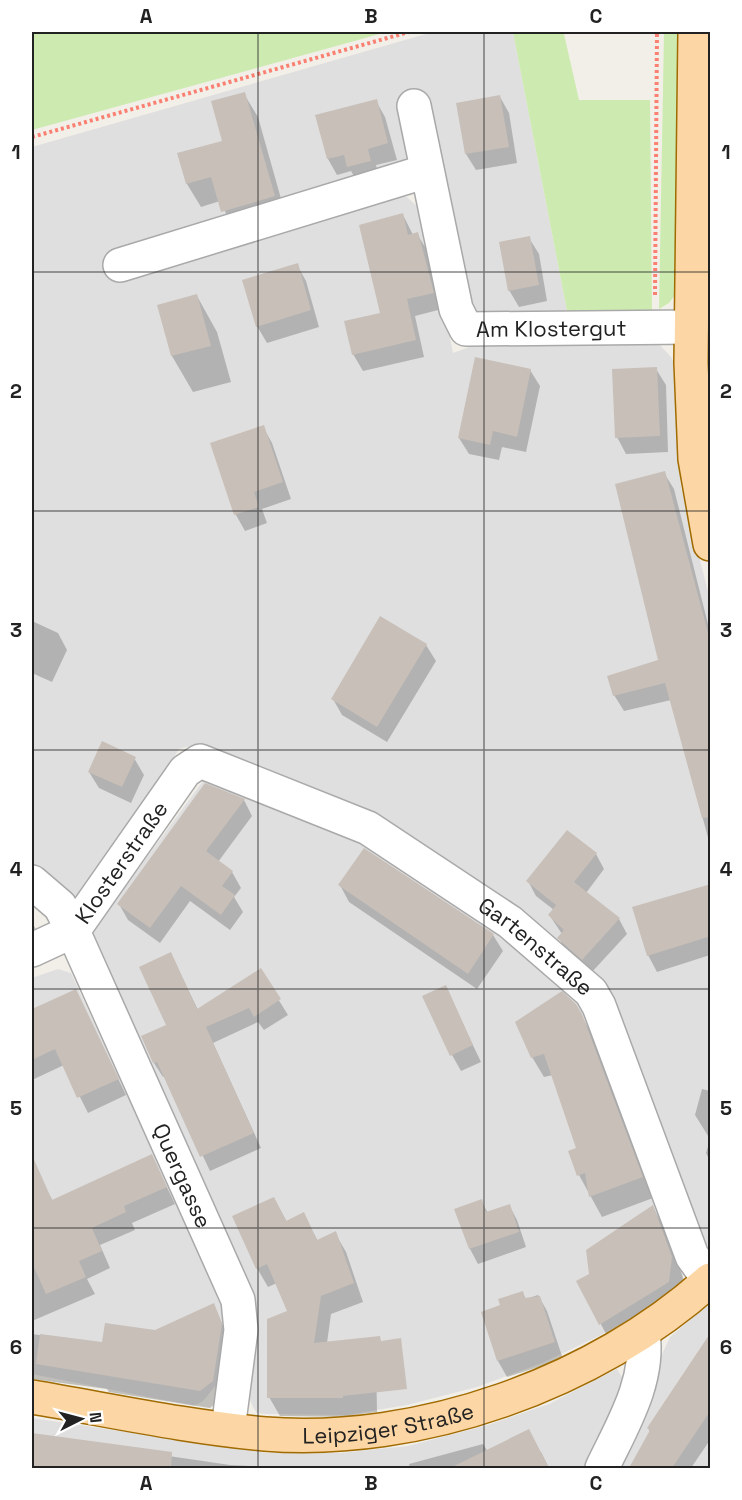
<svg xmlns="http://www.w3.org/2000/svg" width="742" height="1500" viewBox="0 0 742 1500" font-family="'Space Grotesk',sans-serif">
  <style>
    .residential { fill: #e0dfdf }
    .grass { fill: #cdebb0 }
    .shadow { fill: #0003 }
    .building { fill: #c7bfb8 }
    .lines { fill: none; stroke-linecap: round; stroke-linejoin: round }
    .street-casing { stroke: #a9a9a9; stroke-width: 36 }
    .primary-casing { stroke: #a06b00; stroke-width: 36 }
    .path { stroke: #fa8072; stroke-width: 4; stroke-dasharray: 3 3; stroke-linecap: butt }
    .street { stroke: #fff; stroke-width: 33 }
    .primary { stroke: #fcd6a4; stroke-width: 33 }
    .grid { fill: none; stroke: #222; stroke-width: 1.5; stroke-opacity: 0.55 }
    .labels { text-anchor: middle; stroke-width: 6; stroke-linejoin: round; paint-order: stroke }
    .street-label { font-size: 22px; fill: #222; stroke: #fff }
    .neatline { fill: none; stroke: #222; stroke-width: 2 }
    .grid-label { font-size: 20px; text-anchor: middle; font-weight: bold; fill: #222 }
  </style>
  <rect width="100%" height="100%" fill="#f2efe9"/>
  <!-- residential -->
  <path class="residential" d="M 433,32 L 513,32 L 568,316 L 476,313 L 460,287 L 421,90 L 401,96 L 410,142 L 407,157 L 392,171 L 107,254 L 113,277 L 391,193 L 407,197 L 420,209 L 428,227 L 453,353 L 475,345 L 658,343 L 671,357 L 675,365 L 681,487 L 710,599 L 710,1245 L 702,1244 L 597,983 L 208,748 L 190,746 L 179,749 L 82,901 L 69,900 L 32,871 L 32,147 Z
    M 210,779 L 367,840 L 456,897 L 588,1004 L 683,1269 L 682,1284 L 676,1293 L 599,1336 L 542,1363 L 477,1387 L 407,1405 L 347,1415 L 266,1414 L 257,1413 L 253,1407 L 246,1390 L 256,1323 L 93,945 L 94,931 L 103,917 L 203,781 Z
    M 58,969 L 71,973 L 221,1297 L 225,1319 L 218,1383 L 203,1401 L 194,1406 L 32,1374 L 32,978 Z
    M 710,1303 L 710,1468 L 610,1468 L 670,1337 Z
    M 617,1369 L 630,1390 L 594,1468 L 32,1468 L 32,1418 L 267,1453 L 341,1453 L 408,1446 L 488,1425 L 549,1404 Z"/>
  <!-- grass -->
  <path class="grass" d="M 32,32 L 387,32 L 32,130 Z
    M 513,32 L 564,34 L 579,100 L 650,100 L 652,311 L 568,316 Z
    M 664,32 L 678,32 L 677,292 L 669,303 L 659,309 Z"/>
  <!-- shadow -->
  <path class="shadow" d="M 244,94 L 258,117 L 287,220 L 236,234 L 220,201 L 201,207 L 187,184 L 179,154 L 224,142 Z
    M 500,97 L 509,113 L 517,163 L 476,170 L 466,154 L 458,104 Z
    M 376,101 L 385,117 L 397,160 L 376,165 L 379,177 L 358,183 L 351,171 L 337,175 L 328,159 L 317,117 Z
    M 403,215 L 413,235 L 417,234 L 427,250 L 442,309 L 415,316 L 424,357 L 363,371 L 353,354 L 382,314 Z
    M 529,238 L 539,254 L 547,301 L 519,307 L 509,290 Z
    M 297,265 L 306,281 L 319,327 L 267,343 L 257,326 Z
    M 197,296 L 217,332 L 231,382 L 193,392 L 172,356 L 159,306 Z
    M 656,369 L 666,385 L 668,452 L 626,454 L 617,437 Z
    M 530,370 L 540,386 L 526,452 L 502,447 L 499,460 L 469,454 L 459,438 Z
    M 263,427 L 272,443 L 291,499 L 262,509 L 267,523 L 245,531 L 236,515 L 212,444 Z
    M 664,473 L 674,489 L 710,632 L 710,845 L 671,700 L 624,711 L 614,695 L 660,661 Z
    M 32,621 L 58,633 L 67,650 L 52,682 L 32,673 Z
    M 426,645 L 436,661 L 387,742 L 342,715 L 333,699 Z
    M 134,758 L 144,775 L 131,803 L 99,788 L 89,772 Z
    M 244,800 L 252,816 L 218,862 L 232,872 L 241,888 L 234,897 L 243,912 L 230,930 L 190,901 L 160,943 L 128,920 L 119,904 Z
    M 567,832 L 596,854 L 604,869 L 586,893 L 619,919 L 627,934 L 591,973 L 567,953 L 559,938 L 562,934 L 550,916 L 554,910 L 536,896 L 528,881 Z
    M 340,885 L 493,935 L 503,951 L 477,989 L 349,902 Z
    M 710,904 L 710,955 L 657,972 L 648,955 Z
    M 32,922 L 40,937 L 32,941 Z
    M 171,954 L 198,1010 L 260,970 L 288,1015 L 264,1030 L 258,1022 L 213,1043 L 261,1148 L 210,1171 L 165,1076 L 163,1077 L 154,1063 L 168,1026 Z
    M 445,987 L 481,1062 L 461,1071 L 452,1055 Z
    M 76,991 L 126,1095 L 88,1113 L 64,1065 L 32,1080 L 32,1011 Z
    M 575,1005 L 593,1036 L 653,1198 L 602,1217 L 579,1175 L 570,1151 L 578,1149 L 553,1075 L 544,1077 L 532,1057 Z
    M 702,1089 L 710,1091 L 710,1139 L 695,1115 Z
    M 710,1140 L 710,1161 L 706,1153 Z
    M 152,1156 L 175,1204 L 132,1223 L 135,1230 L 100,1245 L 110,1268 L 87,1279 L 95,1294 L 32,1321 L 32,1192 L 44,1186 L 53,1201 Z
    M 274,1198 L 287,1222 L 303,1214 L 318,1241 L 335,1233 L 346,1252 L 363,1302 L 331,1314 L 327,1343 L 376,1358 L 377,1412 L 353,1415 L 353,1417 L 280,1416 L 269,1397 L 289,1311 L 277,1283 L 268,1287 L 257,1268 Z
    M 481,1201 L 488,1213 L 509,1205 L 517,1220 L 526,1247 L 478,1264 L 470,1249 L 456,1210 Z
    M 653,1207 L 665,1230 L 684,1280 L 613,1347 L 578,1281 L 590,1275 Z
    M 522,1292 L 526,1299 L 538,1295 L 547,1311 L 563,1359 L 507,1377 L 498,1361 L 502,1306 Z
    M 214,1305 L 230,1342 L 222,1398 L 210,1408 L 109,1392 L 107,1389 L 32,1379 L 32,1334 L 104,1344 L 156,1332 Z
    M 710,1335 L 710,1440 L 691,1468 L 631,1468 L 650,1432 L 648,1428 Z
    M 32,1436 L 230,1465 L 287,1468 L 32,1468 Z
    M 483,1444 L 488,1452 L 541,1452 L 549,1468 L 410,1468 L 409,1464 Z"/>
  <!-- building -->
  <path class="building" d="M 245,92 L 275,196 L 221,212 L 211,177 L 186,184 L 177,153 L 222,141 L 211,101 Z
    M 500,95 L 509,147 L 465,154 L 456,103 Z
    M 377,99 L 388,143 L 368,149 L 371,161 L 347,167 L 344,155 L 327,159 L 315,115 Z
    M 403,213 L 408,235 L 418,232 L 434,293 L 407,299 L 416,340 L 352,355 L 344,321 L 380,313 L 359,225 Z
    M 530,236 L 539,285 L 508,291 L 499,242 Z
    M 298,263 L 311,310 L 256,327 L 242,280 Z
    M 197,294 L 211,346 L 171,356 L 157,305 Z
    M 475,357 L 531,369 L 517,437 L 493,431 L 490,445 L 458,438 Z
    M 657,367 L 660,436 L 615,438 L 612,369 Z
    M 264,425 L 283,482 L 254,492 L 259,507 L 234,515 L 210,443 Z
    M 665,471 L 711,644 L 711,817 L 702,818 L 665,683 L 613,696 L 607,676 L 658,660 L 615,484 Z
    M 380,616 L 427,644 L 377,727 L 331,699 Z
    M 102,741 L 136,757 L 122,787 L 88,772 Z
    M 205,783 L 245,799 L 206,851 L 233,871 L 222,886 L 235,895 L 221,915 L 181,886 L 150,928 L 117,904 Z
    M 567,830 L 597,853 L 574,882 L 620,918 L 582,960 L 557,938 L 564,930 L 548,915 L 556,905 L 526,881 Z
    M 364,848 L 494,934 L 468,974 L 338,885 Z
    M 711,884 L 711,936 L 647,956 L 632,907 Z
    M 171,952 L 197,1009 L 261,968 L 281,999 L 254,1017 L 249,1008 L 206,1027 L 254,1133 L 200,1157 L 157,1062 L 153,1063 L 141,1036 L 166,1025 L 139,967 Z
    M 446,985 L 473,1045 L 450,1056 L 422,996 Z
    M 76,989 L 119,1079 L 77,1098 L 55,1049 L 32,1060 L 32,1009 Z
    M 562,991 L 576,1004 L 582,1014 L 643,1177 L 589,1197 L 585,1173 L 577,1176 L 568,1151 L 576,1148 L 544,1054 L 531,1058 L 515,1022 Z
    M 152,1154 L 167,1187 L 124,1206 L 126,1212 L 92,1228 L 102,1251 L 79,1261 L 86,1277 L 46,1294 L 32,1263 L 32,1155 L 52,1200 Z
    M 274,1197 L 286,1221 L 304,1212 L 317,1240 L 336,1231 L 354,1283 L 321,1296 L 314,1343 L 380,1336 L 381,1341 L 401,1338 L 407,1389 L 343,1396 L 343,1398 L 267,1398 L 267,1319 L 287,1311 L 267,1264 L 256,1269 L 232,1216 Z
    M 482,1199 L 486,1212 L 510,1204 L 519,1232 L 469,1249 L 454,1209 Z
    M 653,1205 L 672,1257 L 669,1282 L 599,1325 L 576,1281 L 589,1274 L 586,1250 Z
    M 523,1291 L 525,1298 L 540,1296 L 555,1342 L 497,1361 L 481,1312 L 500,1305 L 498,1299 Z
    M 214,1303 L 222,1324 L 213,1381 L 200,1391 L 36,1364 L 40,1334 L 102,1342 L 105,1323 L 155,1330 Z
    M 711,1332 L 711,1410 L 672,1468 L 629,1468 L 650,1430 L 647,1428 Z
    M 529,1429 L 549,1468 L 450,1468 Z
    M 32,1433 L 172,1452 L 171,1468 L 32,1468 Z"/>
  <g class="lines">
    <!-- street casing -->
    <g class="street-casing">
      <g id="street">
        <path id="s1" d="M 414,106 L 456,309 L 466,329 L 691,327"/>
        <path d="M 120,265 L 427,171"/>
        <path id="s2" d="M 32,882 L 60,906 L 73,931 L 238,1300 L 241,1330 L 228,1429"/>
        <path id="s3" d="M 32,950 L 73,931 L 185,771 L 200,761 L 368,828 L 510,922 L 591,992 L 599,1006 L 692,1256 L 710,1281"/>
        <path d="M 602,1468 C 622,1426 650,1381 643,1333"/>
      </g>
    </g>
    <!-- primary casing -->
    <g class="primary-casing">
      <g id="primary">
        <path d="M 695,32 L 691,363 L 695,459 L 710,544"/>
        <path id="s4" d="M 32,1397 C 109,1410 187,1427 265,1434 C 420,1446 596,1383 710,1280"/>
      </g>
    </g>
    <!-- path -->
    <path class="path" d="M 32,137 L 409,32
      M 655,295 L 657,32"/>
    <!-- street -->
    <use href="#street" class="street"/>
    <!-- primary -->
    <use href="#primary" class="primary"/>
  </g>
  <!-- grid -->
  <path class="grid" d="M 258,32 L 258,1468M 484,32 L 484,1468M 32,272 L 710,272M 32,511 L 710,511M 32,750 L 710,750M 32,989 L 710,989M 32,1228 L 710,1228"/>
  <g class="labels">
    <!-- street labels -->
    <g class="street-label">
      <text dy="8" stroke="none"><textPath href="#s1" startOffset="315">Am Klostergut</textPath></text>
      <text dy="8" stroke="none"><textPath href="#s3" startOffset="129">Klosterstraße</textPath></text>
      <text dy="8" stroke="none"><textPath href="#s3" startOffset="645">Gartenstraße</textPath></text>
      <text dy="8" stroke="none"><textPath href="#s2" startOffset="333">Quergasse</textPath></text>
      <text dy="8" stroke="none"><textPath href="#s4" startOffset="360">Leipziger Straße</textPath></text>
    </g>
  </g>
  <!-- border -->
  <rect width="742" height="1500" fill="none" stroke="#ffffff" stroke-width="66"/>
  <!-- north arrow -->
  <g transform="translate(81 1419) rotate(84)" stroke="#ffffff" stroke-width="4.5" paint-order="stroke">
  <path d="M0-4.5L10 22L0 15L-10 22Z" fill="#222222"/>
  <text y="-9" font-size="16" font-weight="bold" text-anchor="middle" fill="#222222">N</text>
  </g>
  <rect x="33" y="33" width="676" height="1434" class="neatline"/>
  <g class="grid-label">
    <text x="146" y="23">A</text>
    <text x="371" y="23">B</text>
    <text x="596" y="23">C</text>
    <text x="16" y="159">1</text>
    <text x="726" y="159">1</text>
    <text x="16" y="398">2</text>
    <text x="726" y="398">2</text>
    <text x="16" y="637">3</text>
    <text x="726" y="637">3</text>
    <text x="16" y="876">4</text>
    <text x="726" y="876">4</text>
    <text x="16" y="1115">5</text>
    <text x="726" y="1115">5</text>
    <text x="16" y="1354">6</text>
    <text x="726" y="1354">6</text>
    <text x="146" y="1490">A</text>
    <text x="371" y="1490">B</text>
    <text x="596" y="1490">C</text>
  </g>
</svg>
